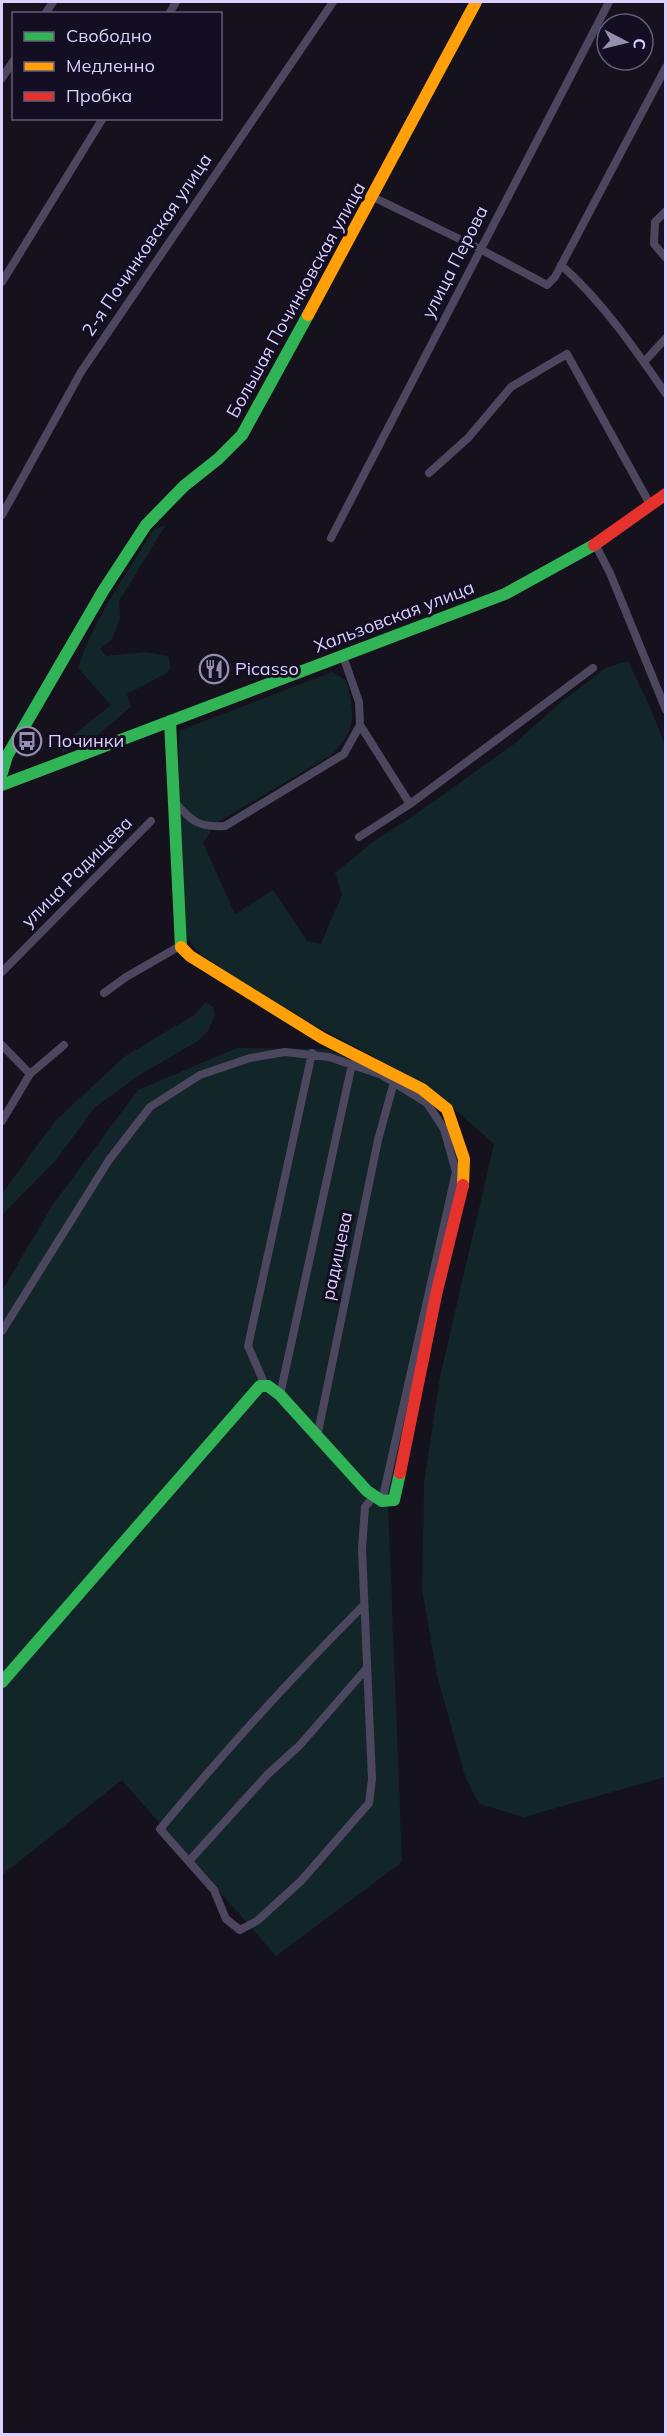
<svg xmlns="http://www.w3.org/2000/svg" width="667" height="2436" viewBox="0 0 667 2436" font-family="Mulish,sans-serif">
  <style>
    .green { fill: #12262a }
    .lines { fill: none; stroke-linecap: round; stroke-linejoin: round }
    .street { stroke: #4c475e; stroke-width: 8 }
    .fast { stroke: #30b455; stroke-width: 12 }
    .slow { stroke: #ff9f0a; stroke-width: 12 }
    .jam { stroke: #e5322d; stroke-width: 12 }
    .labels { text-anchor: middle; stroke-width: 6; stroke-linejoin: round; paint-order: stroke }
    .street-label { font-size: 18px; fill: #dcd0fe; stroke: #140e22 }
    .poi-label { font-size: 18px; fill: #dcd0fe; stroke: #140e22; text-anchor: start }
  </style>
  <rect width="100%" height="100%" fill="#16121d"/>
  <!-- green -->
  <path class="green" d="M 165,526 L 119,601 L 120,619 L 112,639 L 100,649 L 106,656 L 146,652 L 168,656 L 171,668 L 165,674 L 127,694 L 131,707 L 95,737 L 62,753 L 62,744 L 111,705 L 78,668 C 94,618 127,573 154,529 Z
    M 628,661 L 652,712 L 666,748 L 665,1777 L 524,1817 L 479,1804 L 465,1776 L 437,1675 L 422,1588 L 424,1483 L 440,1377 L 494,1144 L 428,1086 L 309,1022 L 238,980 L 197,951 L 186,937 L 179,825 L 179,731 L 332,672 L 346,680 C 355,713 357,732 330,756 L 216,823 L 203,843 L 235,914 L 273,890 L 307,941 L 321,944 L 342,895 L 335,873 L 374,841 L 412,817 L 514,744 L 561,702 L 606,668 Z
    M 206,1002 L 213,1007 L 215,1014 L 209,1030 L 198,1041 L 141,1074 L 95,1107 L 56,1160 L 2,1215 L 2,1194 L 55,1121 L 124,1057 L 194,1015 Z
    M 237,1048 L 327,1049 L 392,1074 L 424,1095 L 448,1125 L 461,1167 L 388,1505 L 402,1862 L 276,1956 L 122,1780 L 2,1875 L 2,1291 L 52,1206 L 138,1090 Z"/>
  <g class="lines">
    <!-- street -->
    <path class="street" d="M 45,14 L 53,2
      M 169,14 L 176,2
      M 2,78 L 14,60
      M 373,197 L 480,249 L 547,285 L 555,277 L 666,67
      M 666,211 L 655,222 L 654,244 L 666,258
      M 561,265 C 602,301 635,349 666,394
      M 2,282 L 103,118
      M 644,362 L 666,338
      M 429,473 L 468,438 L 511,387 L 567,354 L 651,506
      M 2,515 L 81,372 L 333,2
      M 331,538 L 609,2
      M 596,546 L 610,573 L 666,710
      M 343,656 L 359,702 L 360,725 L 410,804
      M 174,801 C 190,820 198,828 225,826 L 344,754 L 360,725
      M 359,837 L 410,804 L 593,668
      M 2,972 L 151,821
      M 104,993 L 126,977 L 180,946
      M 2,1045 L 30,1074
      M 2,1121 L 30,1074 L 64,1045
      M 2,1331 L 109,1160 L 150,1107 L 200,1075 L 250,1058 L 285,1052 L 329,1057 L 382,1075 L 427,1103 L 444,1129 L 456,1172 L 382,1501
      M 265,1385 L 248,1346 L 312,1053
      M 280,1395 L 352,1064
      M 317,1437 L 378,1140 L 394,1082
      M 363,1606 C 292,1677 224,1752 160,1829 L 214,1890 L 226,1919 L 240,1930 L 257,1921 L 301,1881 L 369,1803 L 372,1779 L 362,1549 L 365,1507 L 374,1496
      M 189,1861 L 268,1774 L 300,1745 L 366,1669"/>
    <!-- fast -->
    <path class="fast" d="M 170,721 L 181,947
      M 2,773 L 7,756 L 103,591 L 146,525 L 184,486 L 218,459 L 242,435 L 308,315
      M 2,785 L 505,594 L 594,545
      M 2,1682 L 260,1386 L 268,1386 L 280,1395 L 367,1491 L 382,1501 L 394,1500 L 400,1473"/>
    <!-- slow -->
    <path class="slow" d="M 308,315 L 476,2
      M 181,947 L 190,956 L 322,1038 L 422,1089 L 447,1109 L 464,1159 L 463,1185"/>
    <!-- jam -->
    <path class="jam" d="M 594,545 L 666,494
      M 400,1473 L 436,1295 L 463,1185"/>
  </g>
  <!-- icons -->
  <defs>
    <g id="restaurant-ring" transform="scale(1.5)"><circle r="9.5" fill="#140e22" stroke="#978eaf" stroke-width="1.5"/><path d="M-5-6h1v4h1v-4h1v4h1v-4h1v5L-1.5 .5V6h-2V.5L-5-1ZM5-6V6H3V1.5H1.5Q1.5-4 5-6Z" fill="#978eaf"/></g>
    <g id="bus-ring" transform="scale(1.5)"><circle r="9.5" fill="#140e22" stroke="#978eaf" stroke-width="1.5"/><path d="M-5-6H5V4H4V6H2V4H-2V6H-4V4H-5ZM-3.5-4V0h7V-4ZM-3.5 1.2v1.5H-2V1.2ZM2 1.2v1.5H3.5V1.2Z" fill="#978eaf"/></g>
  </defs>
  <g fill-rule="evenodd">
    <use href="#restaurant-ring" x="214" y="669"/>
    <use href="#bus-ring" x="27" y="741"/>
  </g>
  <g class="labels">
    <!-- street labels -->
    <g class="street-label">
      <text transform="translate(147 245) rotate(-56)" y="6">2-я Починковская улица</text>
      <text transform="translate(455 262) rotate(-63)" y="6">улица Перова</text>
      <text transform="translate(296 300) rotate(-61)" y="6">Большая Починковская улица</text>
      <text transform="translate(394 617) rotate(-21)" y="6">Хальзовская улица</text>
      <text transform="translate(77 872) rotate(-45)" y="6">улица Радищева</text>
      <text transform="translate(337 1256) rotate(-78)" y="6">радищева</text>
    </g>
    <!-- poi labels -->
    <g class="poi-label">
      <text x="235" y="675">Picasso</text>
      <text x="48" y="747">Починки</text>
    </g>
  </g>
  <!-- border -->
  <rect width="667" height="2436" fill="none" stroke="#dcd0fe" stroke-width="6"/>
  <!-- legend -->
  <rect x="12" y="12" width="210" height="108" fill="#140e22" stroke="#645c7a" stroke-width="1.5"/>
  <rect x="24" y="32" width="30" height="9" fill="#30b455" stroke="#645c7a" stroke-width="1.5"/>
  <text x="66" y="42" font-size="18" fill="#dcd0fe">Свободно</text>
  <rect x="24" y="62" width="30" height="9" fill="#ff9f0a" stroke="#645c7a" stroke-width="1.5"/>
  <text x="66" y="72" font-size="18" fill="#dcd0fe">Медленно</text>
  <rect x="24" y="92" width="30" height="9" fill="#e5322d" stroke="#645c7a" stroke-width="1.5"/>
  <text x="66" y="102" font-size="18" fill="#dcd0fe">Пробка</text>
  <!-- north arrow -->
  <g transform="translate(625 42) rotate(97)"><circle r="28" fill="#140e22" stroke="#645c7a" stroke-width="1.5"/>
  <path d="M0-4.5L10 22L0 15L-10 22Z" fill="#978eaf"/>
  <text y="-9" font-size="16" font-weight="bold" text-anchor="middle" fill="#dcd0fe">С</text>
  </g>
</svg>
